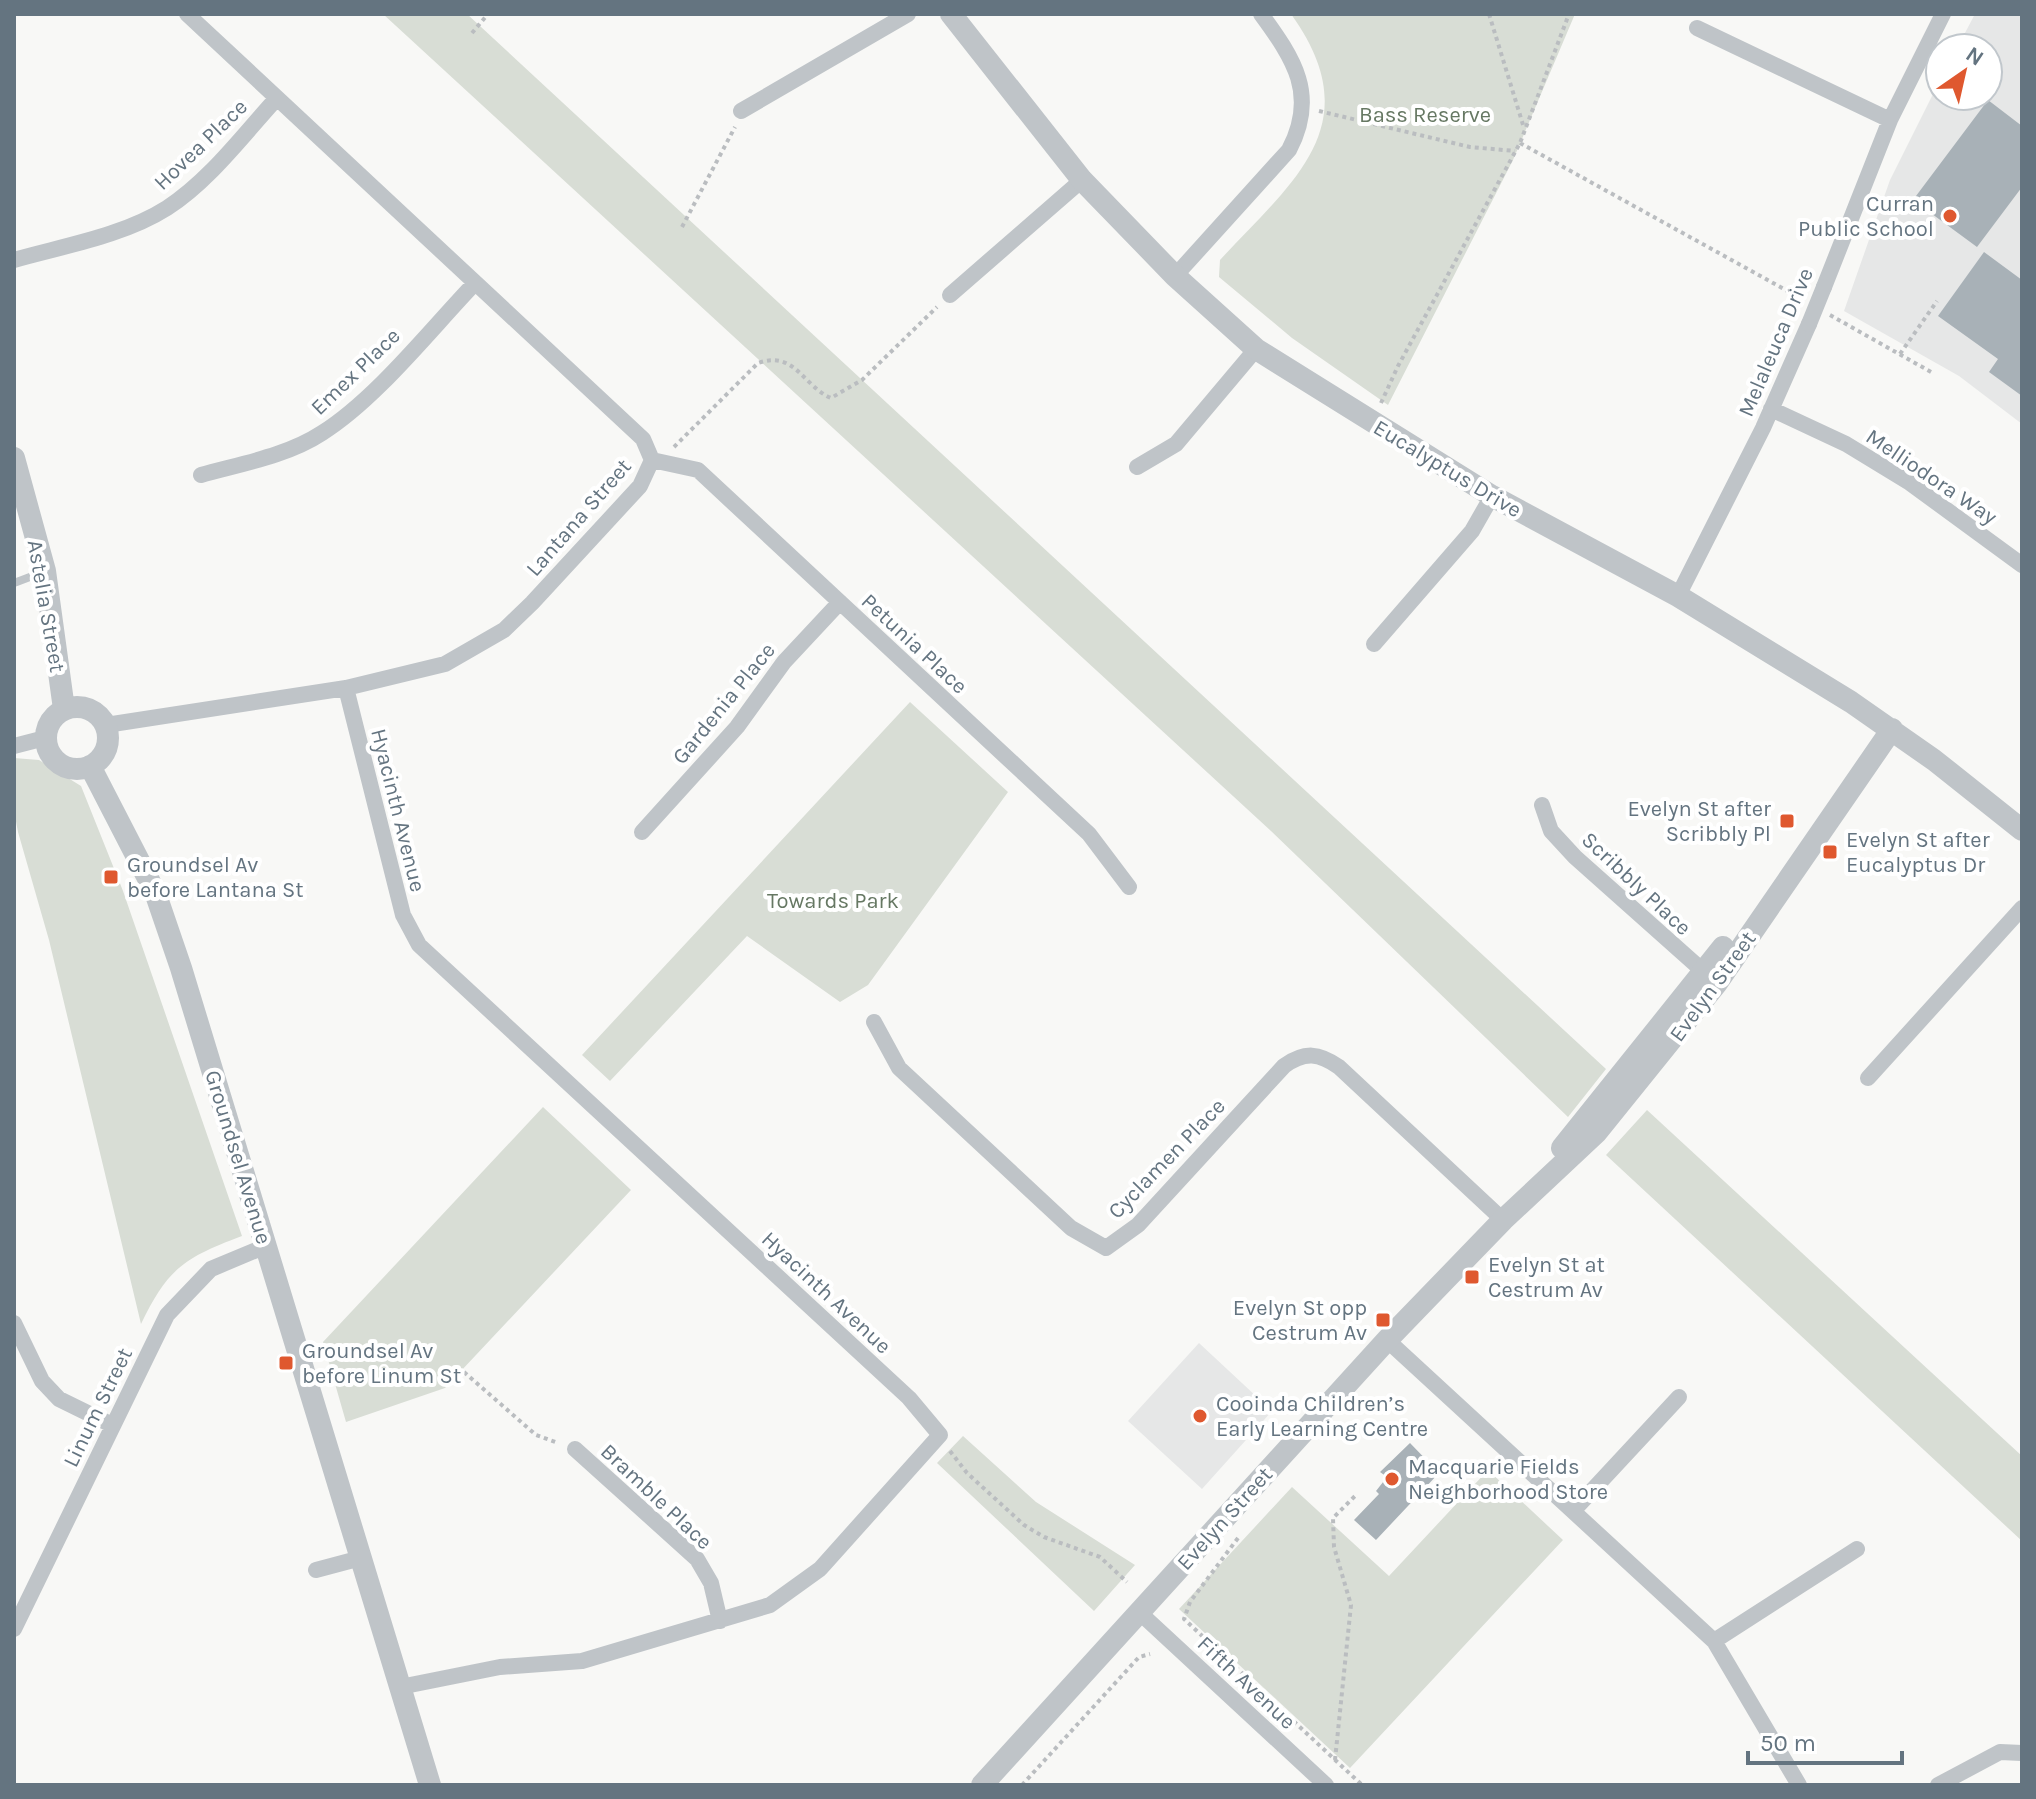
<svg xmlns="http://www.w3.org/2000/svg" width="2036" height="1799" viewBox="0 0 2036 1799" font-family="Karla,sans-serif">
  <style>
    .built { fill: #e6e7e7 }
    .green { fill: #d8ddd5 }
    .building { fill: #a8b1b7 }
    .lines { fill: none; stroke-linecap: round; stroke-linejoin: round }
    .path { stroke: #babdc0; stroke-width: 4; stroke-dasharray: 4 4; stroke-linecap: butt }
    .service { stroke: #bfc4c8; stroke-width: 8 }
    .minor { stroke: #bfc4c8; stroke-width: 16 }
    .tertiary { stroke: #bfc4c8; stroke-width: 22 }
    .minor-bridge { stroke: #bfc4c8; stroke-width: 16 }
    .poi-dot { fill: #df582f; stroke: #fff; stroke-width: 3 }
    .labels { text-anchor: middle; stroke-width: 8; stroke-linejoin: round; paint-order: stroke }
    .park-label { font-size: 22px; fill: #667863; stroke: #fff }
    .street-label { font-size: 22px; fill: #647480; stroke: #fff }
    .poi-label { font-size: 22px; fill: #647480; stroke: #fff; text-anchor: start }
  </style>
  <rect width="100%" height="100%" fill="#f8f8f6"/>
  <!-- built -->
  <path class="built" d="M 1975,14 L 2022,14 L 2022,424 L 1959,376 L 1844,311 L 1890,180 L 1940,80 L 1940,96 L 1988,96 L 1988,48 L 1957,48 Z
    M 1199,1343 L 1272,1411 L 1202,1489 L 1128,1421 Z"/>
  <!-- green -->
  <path class="green" d="M 383,14 L 467,14 L 1606,1069 L 1568,1117 L 1271,831 Z
    M 1291,14 L 1575,14 L 1513,160 L 1388,405 L 1292,338 L 1219,277 L 1220,260 C 1293,181 1371,125 1291,14 Z
    M 910,702 L 1008,792 L 868,985 L 840,1002 L 747,936 L 610,1081 L 582,1055 Z
    M 14,758 L 39,760 L 81,786 L 123,891 L 242,1236 C 184,1258 168,1268 141,1324 L 49,940 L 18,832 L 14,811 Z
    M 543,1107 L 631,1190 L 445,1388 L 346,1422 L 323,1342 Z
    M 1647,1110 L 2022,1456 L 2022,1541 L 1606,1155 Z
    M 963,1436 L 1036,1502 L 1135,1565 L 1094,1611 L 937,1463 Z
    M 1488,1470 L 1563,1540 L 1350,1768 L 1179,1609 L 1292,1487 L 1389,1576 Z"/>
  <!-- building -->
  <path class="building" d="M 1988,100 L 2022,126 L 2022,187 L 1977,247 L 1913,200 Z
    M 1984,252 L 2022,280 L 2022,396 L 1989,372 L 1998,359 L 1938,316 Z
    M 1410,1443 L 1439,1473 L 1376,1540 L 1354,1520 L 1379,1494 L 1376,1491 L 1387,1477 L 1380,1472 Z"/>
  <g class="lines">
    <!-- path -->
    <path class="path" d="M 1489,14 L 1524,128
      M 472,33 L 488,14
      M 1319,111 L 1470,147 L 1515,151
      M 1520,143 L 1802,299
      M 682,227 L 735,127
      M 1830,315 L 1931,372
      M 1900,354 L 1937,301
      M 1381,403 L 1398,366 L 1520,143 L 1569,14
      M 674,447 L 758,363 C 795,350 803,386 831,398 L 862,380 L 937,307
      M 464,1372 L 536,1435 L 558,1443
      M 950,1451 L 967,1473 L 1024,1525 L 1044,1537 L 1100,1557 L 1127,1582
      M 1238,1538 L 1190,1602 L 1184,1619 L 1362,1785
      M 1335,1760 L 1351,1605 L 1334,1547 L 1333,1518 L 1356,1495
      M 1022,1785 L 1139,1657 L 1150,1654"/>
    <!-- service -->
    <path class="service" d="M 14,583 L 43,572"/>
    <!-- minor -->
    <path class="minor" d="M 1697,28 L 1890,120
      M 741,111 L 908,14
      M 14,260 C 63,246 123,236 167,208 C 210,180 243,135 277,98
      M 1175,276 L 1289,150 C 1318,95 1294,59 1261,14
      M 1824,287 L 1890,120 L 1943,14
      M 950,295 L 1082,180
      M 1771,409 L 1846,444 L 1910,483 L 2022,565
      M 652,460 L 698,470 L 1089,834 L 1129,887
      M 1137,467 L 1176,444 L 1256,349
      M 201,475 C 240,464 287,456 322,433 C 376,399 430,330 475,283
      M 1678,596 L 1763,428 L 1809,324
      M 1374,644 L 1472,531 L 1492,496
      M 346,688 L 403,915 L 419,945 L 909,1398 L 940,1435 L 820,1569 L 770,1605 L 582,1661 L 500,1667 L 400,1687
      M 106,725 L 346,688 L 445,664 L 504,630 L 532,603 L 640,486 L 652,460 L 643,439 L 187,14
      M 14,746 L 45,738
      M 1542,805 L 1551,831 L 1575,857 L 1712,979
      M 642,832 L 737,727 L 784,662 L 840,602
      M 874,1022 L 899,1068 L 1071,1228 L 1106,1248 L 1138,1225 L 1284,1066 C 1305,1051 1319,1053 1339,1067 L 1503,1220
      M 1868,1078 L 2022,908
      M 14,1323 L 42,1381 L 59,1399 L 112,1425
      M 1387,1340 L 1714,1641 L 1799,1785
      M 575,1449 L 697,1559 L 711,1583 L 720,1621
      M 1574,1510 L 1679,1397
      M 316,1570 L 361,1558
      M 1139,1612 L 1326,1785
      M 14,1629 L 167,1315 L 211,1269 L 266,1246
      M 1714,1641 L 1857,1549
      M 1938,1785 L 2000,1752 L 2022,1753"/>
    <!-- tertiary -->
    <path class="tertiary" d="M 951,14 L 1082,180 L 1175,276 L 1256,349 L 1492,496 L 1678,596 L 1851,702 L 1934,760 L 2022,830
      M 14,458 L 45,571 L 64,709
      M46 738a31 31 0 1 1 62 0a31 31 0 1 1-62 0Z
      M 90,766 L 155,892 L 181,968 L 430,1785
      M 1562,1148 L 1723,947
      M 982,1785 L 1387,1340 L 1503,1220 L 1596,1133 L 1717,983 L 1892,729"/>
    <!-- minor-bridge -->
    <path class="minor-bridge" d="M 1809,324 L 1824,287"/>
  </g>
  <!-- markers -->
  <g class="poi-dot">
    <circle cx="1950" cy="216" r="8"/>
    <rect x="1779" y="813" width="16" height="16" rx="4"/>
    <rect x="1822" y="844" width="16" height="16" rx="4"/>
    <rect x="103" y="869" width="16" height="16" rx="4"/>
    <rect x="1464" y="1269" width="16" height="16" rx="4"/>
    <rect x="1375" y="1312" width="16" height="16" rx="4"/>
    <rect x="278" y="1355" width="16" height="16" rx="4"/>
    <circle cx="1200" cy="1416" r="8"/>
    <circle cx="1392" cy="1479" r="8"/>
  </g>
  <g class="labels">
    <!-- park labels -->
    <g class="park-label">
      <text x="1425" y="122">Bass Reserve</text>
      <text x="833" y="908">Towards Park</text>
    </g>
    <!-- street labels -->
    <g class="street-label">
      <text transform="translate(200 144) rotate(-44)" y="8">Hovea Place</text>
      <text transform="translate(1775 342) rotate(-67)" y="8">Melaleuca Drive</text>
      <text transform="translate(355 371) rotate(-44)" y="8">Emex Place</text>
      <text transform="translate(1448 468) rotate(31)" y="8">Eucalyptus Drive</text>
      <text transform="translate(1932 476) rotate(34)" y="8">Melliodora Way</text>
      <text transform="translate(578 517) rotate(-49)" y="8">Lantana Street</text>
      <text transform="translate(47 606) rotate(80)" y="8">Astelia Street</text>
      <text transform="translate(915 643) rotate(43)" y="8">Petunia Place</text>
      <text transform="translate(723 703) rotate(-51)" y="8">Gardenia Place</text>
      <text transform="translate(399 810) rotate(76)" y="8">Hyacinth Avenue</text>
      <text transform="translate(1637 883) rotate(43)" y="8">Scribbly Place</text>
      <text transform="translate(1712 986) rotate(-54)" y="8">Evelyn Street</text>
      <text transform="translate(239 1157) rotate(73)" y="8">Groundsel Avenue</text>
      <text transform="translate(1166 1158) rotate(-46)" y="8">Cyclamen Place</text>
      <text transform="translate(827 1292) rotate(43)" y="8">Hyacinth Avenue</text>
      <text transform="translate(97 1407) rotate(-64)" y="8">Linum Street</text>
      <text transform="translate(657 1496) rotate(43)" y="8">Bramble Place</text>
      <text transform="translate(1224 1518) rotate(-48)" y="8">Evelyn Street</text>
      <text transform="translate(1247 1682) rotate(43)" y="8">Fifth Avenue</text>
    </g>
    <!-- poi labels -->
    <g class="poi-label">
      <text x="1934" y="211" text-anchor="end">Curran<tspan x="1934" dy="25">Public School</tspan></text>
      <text x="1771" y="816" text-anchor="end">Evelyn St after<tspan x="1771" dy="25">Scribbly Pl</tspan></text>
      <text x="1846" y="847">Evelyn St after<tspan x="1846" dy="25">Eucalyptus Dr</tspan></text>
      <text x="127" y="872">Groundsel Av<tspan x="127" dy="25">before Lantana St</tspan></text>
      <text x="1488" y="1272">Evelyn St at<tspan x="1488" dy="25">Cestrum Av</tspan></text>
      <text x="1367" y="1315" text-anchor="end">Evelyn St opp<tspan x="1367" dy="25">Cestrum Av</tspan></text>
      <text x="302" y="1358">Groundsel Av<tspan x="302" dy="25">before Linum St</tspan></text>
      <text x="1216" y="1411">Cooinda Children’s<tspan x="1216" dy="25">Early Learning Centre</tspan></text>
      <text x="1408" y="1474">Macquarie Fields<tspan x="1408" dy="25">Neighborhood Store</tspan></text>
    </g>
  </g>
  <!-- border -->
  <rect width="2036" height="1799" fill="none" stroke="#647480" stroke-width="32"/>
  <!-- north arrow -->
  <g transform="translate(1964 72) rotate(34)"><circle r="38" fill="#ffffff" stroke="#c1c7cc" stroke-width="2"/>
  <path d="M0-6L14 30L0 20L-14 30Z" fill="#df582f"/>
  <text y="-12" font-size="22" font-weight="bold" text-anchor="middle" fill="#647480">N</text>
  </g>
  <!-- scale -->
  <path d="M1748 1751v12h154v-12" fill="none" stroke="#647480" stroke-width="4"/>
  <text x="1760" y="1751" font-size="24" fill="#647480" stroke="#ffffff" stroke-width="6" paint-order="stroke">50 m</text>
</svg>
